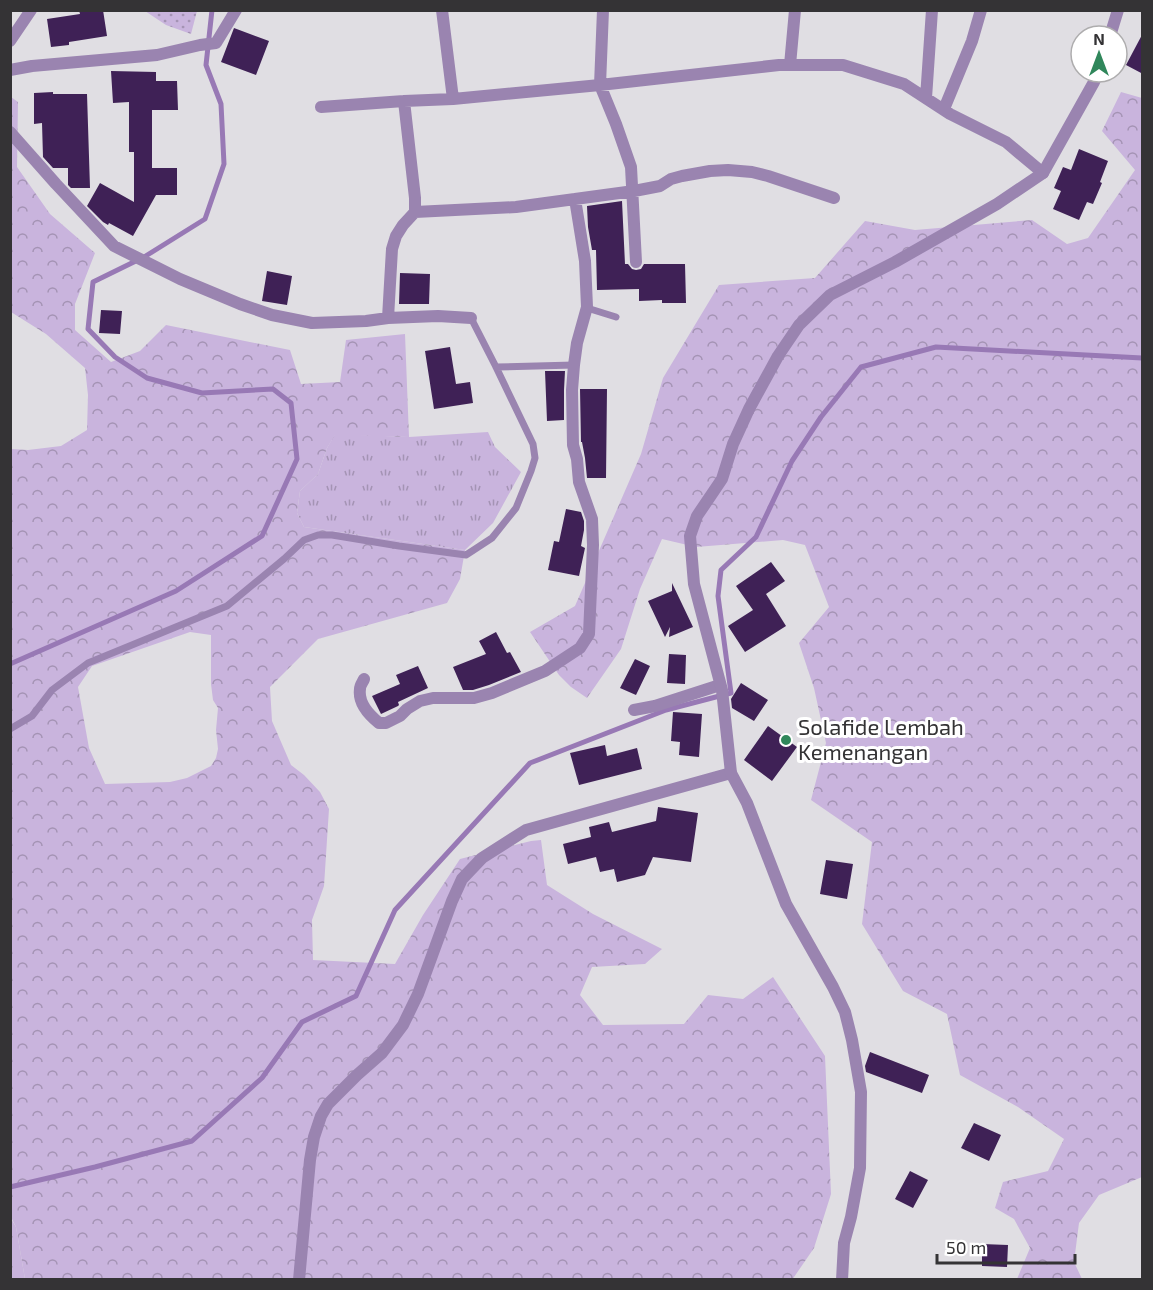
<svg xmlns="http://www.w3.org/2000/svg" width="1153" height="1290" viewBox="0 0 1153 1290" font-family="'Exo 2',sans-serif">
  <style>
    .grass { fill: url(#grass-tufts) }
    .forest { fill: url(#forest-crowns); fill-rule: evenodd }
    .park { fill: url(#park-dots) }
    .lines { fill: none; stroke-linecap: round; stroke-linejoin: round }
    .stream { stroke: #9879b5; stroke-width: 5 }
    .building { fill: #3f2156 }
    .service { stroke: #9a84b0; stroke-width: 7 }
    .minor { stroke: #9a84b0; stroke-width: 12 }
    .tertiary { stroke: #9a84b0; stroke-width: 12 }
    .poi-dot { fill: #30875b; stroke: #fff; stroke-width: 2 }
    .labels { text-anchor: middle; stroke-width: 6; stroke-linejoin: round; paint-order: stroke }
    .poi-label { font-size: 22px; fill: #343335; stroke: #fff; text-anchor: start }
  </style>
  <defs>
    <pattern id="grass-tufts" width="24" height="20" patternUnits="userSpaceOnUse" patternTransform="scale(1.5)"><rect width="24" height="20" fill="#c9b4dd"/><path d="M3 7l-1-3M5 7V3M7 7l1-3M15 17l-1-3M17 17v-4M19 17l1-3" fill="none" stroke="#a493b4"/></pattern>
    <pattern id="forest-crowns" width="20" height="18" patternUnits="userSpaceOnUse" patternTransform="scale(1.5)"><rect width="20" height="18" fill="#c9b4dd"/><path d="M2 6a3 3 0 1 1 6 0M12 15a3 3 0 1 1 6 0" fill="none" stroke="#a493b4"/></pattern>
    <pattern id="park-dots" width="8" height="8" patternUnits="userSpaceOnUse" patternTransform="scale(1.5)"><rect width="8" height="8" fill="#c9b4dd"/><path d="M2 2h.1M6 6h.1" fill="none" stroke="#a493b4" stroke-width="1.8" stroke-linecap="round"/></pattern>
  </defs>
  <rect width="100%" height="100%" fill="#e0dee3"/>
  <!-- grass -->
  <path class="grass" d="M 488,432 L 495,447 L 521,472 L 493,523 L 465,550 L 304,527 L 297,513 L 300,491 L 318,474 L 327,448 L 335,434 L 409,437 Z
    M 10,1217 L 16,1227 L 25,1279 L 11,1279 Z"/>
  <!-- forest -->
  <path class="forest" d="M 1121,92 L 1142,98 L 1142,1177 L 1099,1195 L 1079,1223 L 1074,1262 L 1082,1279 L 1017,1279 L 1030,1248 L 1014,1219 L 995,1208 L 1003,1182 L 1048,1171 L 1064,1139 L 1018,1107 L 960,1075 L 947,1014 L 903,991 L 862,924 L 872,842 L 811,800 L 826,743 L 814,688 L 799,643 L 829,607 L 805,545 L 783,540 L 696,547 L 662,539 L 640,589 L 621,649 L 587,698 L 571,687 L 559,675 L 530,632 L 575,606 L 641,454 L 663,378 L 719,285 L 815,278 L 865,221 L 915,230 L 1032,220 L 1067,244 L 1088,238 L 1135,170 L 1102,131 Z
    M 11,97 L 18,102 L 17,167 L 50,214 L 95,253 L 75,304 L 75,330 L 111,362 L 140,351 L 166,325 L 290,350 L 301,384 L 340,382 L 346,340 L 405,334 L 409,437 L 335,435 L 327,448 L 318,474 L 300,491 L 297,513 L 304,527 L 465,550 L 460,579 L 447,603 L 318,639 L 270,687 L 272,721 L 291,765 L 304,775 L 320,792 L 329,809 L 324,886 L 312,920 L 313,960 L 395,964 L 423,915 L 460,859 L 531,841 L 541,840 L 547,885 L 593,914 L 662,949 L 645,964 L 592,967 L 580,995 L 603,1025 L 684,1024 L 708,995 L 743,999 L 773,977 L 825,1056 L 831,1194 L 814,1248 L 792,1280 L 25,1279 L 16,1227 L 11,1217 L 11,449 L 28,450 L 61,446 L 87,430 L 88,395 L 85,368 L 46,334 L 11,312 ZM 190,632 L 211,635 L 211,684 L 213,700 L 218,708 L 216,730 L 218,749 L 216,758 L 211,766 L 187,778 L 170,782 L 105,784 L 89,748 L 78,687 L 92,666 Z"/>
  <!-- park -->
  <path class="park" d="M 145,11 L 197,11 L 191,34 L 166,25 Z"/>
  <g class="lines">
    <!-- stream -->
    <path class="stream" d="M 10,664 L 176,591 L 262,536 L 297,459 L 291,403 L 273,389 L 202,393 L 147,378 L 115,357 L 88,329 L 93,282 L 144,257 L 205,219 L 224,164 L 221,104 L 206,65 L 212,10
      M 10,1187 L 95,1167 L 192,1141 L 262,1078 L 302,1022 L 356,996 L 395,910 L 530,763 L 666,710 L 731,693 L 718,596 L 721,570 L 756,537 L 792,461 L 821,417 L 861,367 L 936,347 L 1142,358"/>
  </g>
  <!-- building -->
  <path class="building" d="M 79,10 L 103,10 L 107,36 L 69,42 L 69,45 L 51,47 L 47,19 L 80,14 Z
    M 234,28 L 269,41 L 256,75 L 221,62 Z
    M 1143,33 L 1143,74 L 1126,65 Z
    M 111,71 L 156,72 L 156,81 L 177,81 L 178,110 L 152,110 L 152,168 L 177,168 L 177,195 L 156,195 L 133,236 L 109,223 L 108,225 L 103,222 L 87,206 L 100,183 L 134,202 L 134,152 L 129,152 L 129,102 L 113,103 Z
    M 53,92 L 53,94 L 87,94 L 90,188 L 71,188 L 68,185 L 68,168 L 53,168 L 43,157 L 42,123 L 34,124 L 34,93 Z
    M 1079,149 L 1108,161 L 1100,182 L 1102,183 L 1093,204 L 1087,202 L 1079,220 L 1053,209 L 1061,191 L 1054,188 L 1063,167 L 1071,170 Z
    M 622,201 L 625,264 L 628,264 L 632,269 L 636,270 L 641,269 L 644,264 L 685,264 L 686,303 L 662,303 L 662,300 L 639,301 L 639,289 L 597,290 L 596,250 L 592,250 L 588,227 L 587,206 Z
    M 267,271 L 292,276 L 287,305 L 262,301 Z
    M 400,273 L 430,274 L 429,304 L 399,304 Z
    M 101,310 L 122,311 L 120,334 L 99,333 Z
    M 450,347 L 456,384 L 470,382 L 473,403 L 434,409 L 425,351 Z
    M 545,371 L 565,371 L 564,390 L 564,420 L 547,421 Z
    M 580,389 L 607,389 L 606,478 L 587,478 L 585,458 L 582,442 L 581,442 Z
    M 566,509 L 581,512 L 584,521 L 584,530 L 581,546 L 585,548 L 579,576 L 548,570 L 554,541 L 559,542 Z
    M 771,562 L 785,581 L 766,594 L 786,626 L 745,652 L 728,626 L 753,610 L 736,586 Z
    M 672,583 L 693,627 L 669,637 L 670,627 L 665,637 L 648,601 L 672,591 Z
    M 496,632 L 507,653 L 510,652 L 521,672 L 489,685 L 473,690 L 463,690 L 453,667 L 486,654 L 479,641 Z
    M 669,654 L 686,655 L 685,684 L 667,683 Z
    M 635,659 L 650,666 L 636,695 L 620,688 Z
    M 418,666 L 428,688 L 398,702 L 399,705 L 398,706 L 381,714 L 372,696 L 400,684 L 396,675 Z
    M 741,683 L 768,700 L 754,721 L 732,708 L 731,699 Z
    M 673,712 L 702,714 L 699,757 L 679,755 L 680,742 L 671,741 Z
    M 768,726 L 797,747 L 772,781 L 744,760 Z
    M 605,745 L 607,756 L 637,748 L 642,769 L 579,785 L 570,753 Z
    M 658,807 L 698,813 L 691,862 L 653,857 L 645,875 L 617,882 L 614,869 L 600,872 L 596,857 L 568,864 L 563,844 L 591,837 L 589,827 L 609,822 L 612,832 L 656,821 Z
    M 826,860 L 853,864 L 847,899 L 820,894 Z
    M 870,1052 L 929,1075 L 922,1093 L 866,1072 L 865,1066 Z
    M 974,1123 L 1001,1135 L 989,1161 L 961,1148 Z
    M 910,1171 L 928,1180 L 913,1208 L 895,1199 Z
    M 982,1244 L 1008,1245 L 1007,1267 L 982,1266 Z"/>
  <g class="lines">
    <!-- service -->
    <path class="service" d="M 587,308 L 616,317
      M 496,367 L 574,365
      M 10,729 L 32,716 L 52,690 L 88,663 L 227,606 L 284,559 L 304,540 L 318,535 L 332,535 L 399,546 L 466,555 L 492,538 L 516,508 L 531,471 L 535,458 L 533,444 L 496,367 L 471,318"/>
    <!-- minor -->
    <path class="minor" d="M 442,10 L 453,99
      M 603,10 L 600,85 L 616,124 L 631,167 L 636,262
      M 10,41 L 31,10
      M 790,65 L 795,10
      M 10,70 L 32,66 L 157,55 L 200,45 L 216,43 L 236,10
      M 926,98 L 932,10
      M 321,107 L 404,101 L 453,99 L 600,85 L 779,65 L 843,65 L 904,84 L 950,114 L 1006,142 L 1043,173
      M 944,109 L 972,41 L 981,10
      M 10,132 L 56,184 L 114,246 L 180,279 L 240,304 L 272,315 L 312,323 L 366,321 L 388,318 L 438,316 L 471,318
      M 415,212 L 516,207 L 634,191 L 660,186 L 671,179 L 682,176 L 710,171 L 728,170 L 752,172 L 768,176 L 834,198
      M 388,318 L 392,249 L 396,236 L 403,225 L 415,212 L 415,198 L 404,101
      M 364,679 C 363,682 360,685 360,689 C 358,703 369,715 379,723 L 386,723 L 400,716 L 407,709 L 420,701 L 433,698 L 474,698 L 492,693 L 545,671 L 580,648 L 589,634 L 593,545 L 592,519 L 579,482 L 577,459 L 573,445 L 572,390 L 574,365 L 577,343 L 587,307 L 585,261 L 575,199
      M 634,710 L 655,706 L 720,685
      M 299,1280 L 310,1160 L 314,1137 L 321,1116 L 328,1104 L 357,1075 L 382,1053 L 403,1025 L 418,994 L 452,901 L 462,879 L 482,858 L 526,830 L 731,773"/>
    <!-- tertiary -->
    <path class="tertiary" d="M 1110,36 L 1118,10
      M 842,1280 L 844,1243 L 851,1217 L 860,1168 L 861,1092 L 852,1040 L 845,1012 L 833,987 L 786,904 L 747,803 L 731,773 L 722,690 L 694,584 L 690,536 L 697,516 L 722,479 L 733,444 L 749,409 L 778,356 L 799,325 L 830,295 L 895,262 L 997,204 L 1043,173 L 1094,82 L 1098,72"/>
  </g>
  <!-- markers -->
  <circle class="poi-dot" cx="786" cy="740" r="6"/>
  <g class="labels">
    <!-- poi labels -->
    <g class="poi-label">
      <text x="798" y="735">Solafide Lembah<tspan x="798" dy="25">Kemenangan</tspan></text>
    </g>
  </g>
  <!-- border -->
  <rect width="1153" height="1290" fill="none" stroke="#343335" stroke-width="24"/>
  <!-- north arrow -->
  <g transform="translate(1099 54)"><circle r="28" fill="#ffffff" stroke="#aeadae" stroke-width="1.5"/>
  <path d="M0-4.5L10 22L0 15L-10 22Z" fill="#30875b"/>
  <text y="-9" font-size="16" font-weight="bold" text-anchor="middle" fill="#343335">N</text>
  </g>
  <!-- scale -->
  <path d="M937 1254v9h138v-9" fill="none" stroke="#343335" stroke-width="3"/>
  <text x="946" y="1254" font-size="18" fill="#343335" stroke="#ffffff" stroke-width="4.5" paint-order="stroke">50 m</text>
</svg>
